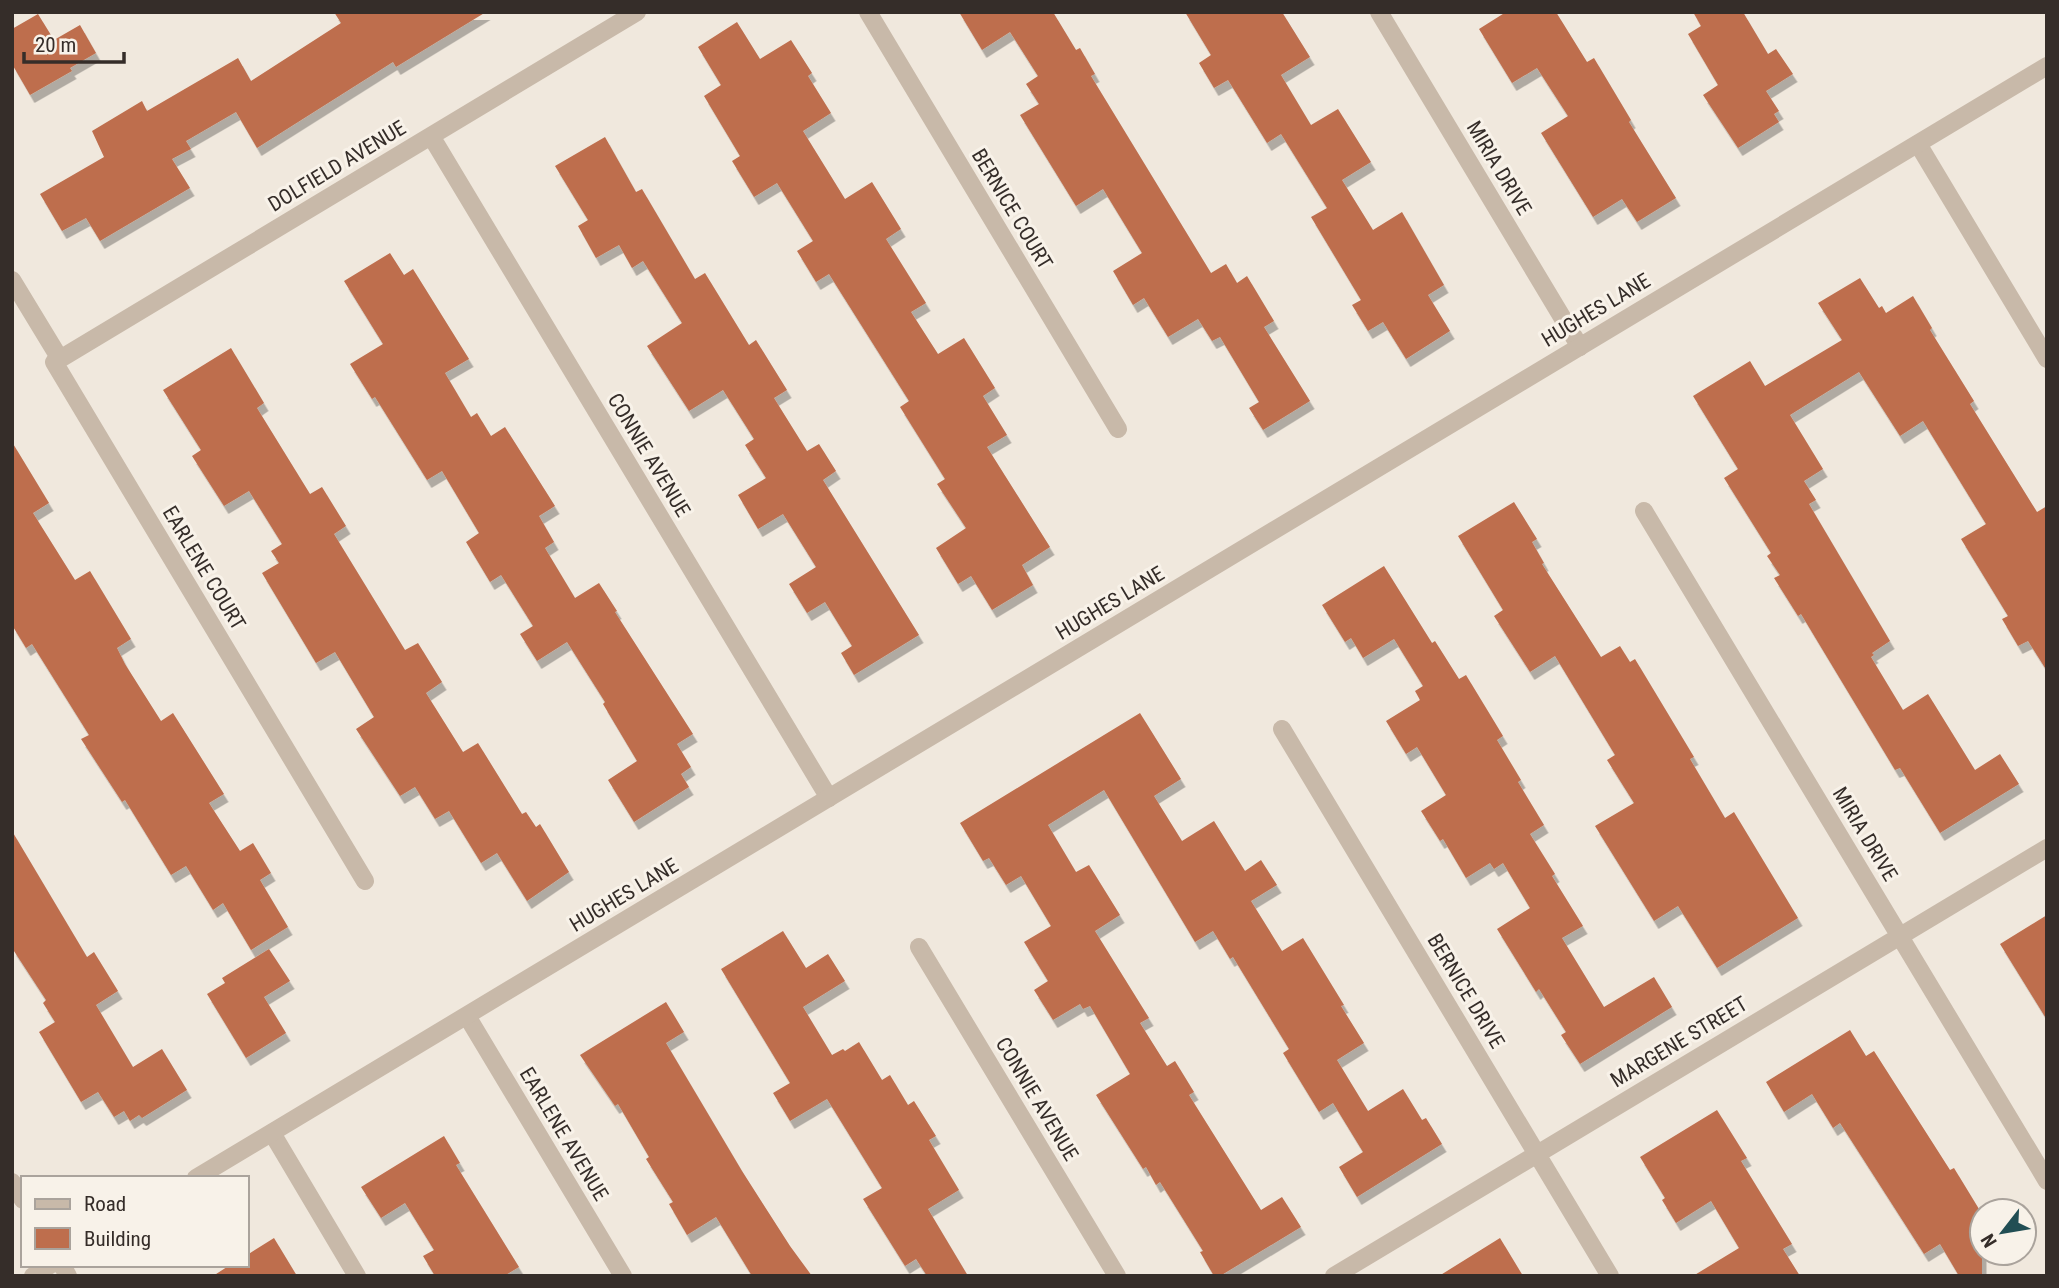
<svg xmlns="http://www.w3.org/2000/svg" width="2059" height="1288" viewBox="0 0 2059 1288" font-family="'Roboto Condensed',sans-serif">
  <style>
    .building { fill: #be6e4d; filter: url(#shadow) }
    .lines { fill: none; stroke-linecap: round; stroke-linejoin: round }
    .service { stroke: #c8b9a9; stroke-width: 18 }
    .minor { stroke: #c8b9a9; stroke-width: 18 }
    .tertiary { stroke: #c8b9a9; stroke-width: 18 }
    .labels { text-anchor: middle; stroke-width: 6; stroke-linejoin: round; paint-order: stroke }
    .street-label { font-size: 21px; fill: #352d29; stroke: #f8f2e9 }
  </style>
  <defs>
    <filter id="shadow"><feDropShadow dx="4.5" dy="8" stdDeviation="0" flood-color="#0004"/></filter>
  </defs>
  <rect width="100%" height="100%" fill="#f0e8dd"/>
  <!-- building -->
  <path class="building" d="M 334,12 L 486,12 L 396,67 L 393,62 L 257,148 L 236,112 L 186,141 L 191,149 L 172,159 L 190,188 L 100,241 L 86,218 L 62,231 L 40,194 L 104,157 L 92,131 L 142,101 L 147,111 L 238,58 L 251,81 L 341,23 Z
    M 959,12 L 1053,12 L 1076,50 L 1080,48 L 1095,74 L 1091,76 L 1211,273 L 1226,264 L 1237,283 L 1247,276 L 1274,321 L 1264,327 L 1310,401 L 1263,430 L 1249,408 L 1259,402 L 1220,337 L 1212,341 L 1198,319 L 1168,337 L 1144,298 L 1133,305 L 1113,271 L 1142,253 L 1103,189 L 1076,206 L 1020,115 L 1039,104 L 1026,84 L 1038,76 L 1010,32 L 982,50 Z
    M 1185,12 L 1282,12 L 1310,57 L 1281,75 L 1311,125 L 1338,109 L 1371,162 L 1342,180 L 1373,230 L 1402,212 L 1444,285 L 1428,295 L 1450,331 L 1406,359 L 1383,322 L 1368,331 L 1352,305 L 1361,300 L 1311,217 L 1327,208 L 1281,134 L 1267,143 L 1228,80 L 1214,88 L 1199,63 L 1211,55 Z
    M 1506,12 L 1556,12 L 1587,62 L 1594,58 L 1631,120 L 1629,122 L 1676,198 L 1637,222 L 1622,199 L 1593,217 L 1541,133 L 1568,116 L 1537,68 L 1512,83 L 1479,29 Z
    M 1693,12 L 1743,12 L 1768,54 L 1776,49 L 1793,74 L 1766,91 L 1779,111 L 1774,114 L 1779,122 L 1738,148 L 1703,95 L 1718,85 L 1688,34 L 1701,26 Z
    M 38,14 L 54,40 L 80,25 L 96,53 L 70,68 L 72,71 L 30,95 L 12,64 L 12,29 Z
    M 737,22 L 760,59 L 791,40 L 812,73 L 808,76 L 831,113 L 803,131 L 845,199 L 872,182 L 901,229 L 886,239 L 926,303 L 911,312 L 938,354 L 964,338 L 995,388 L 983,396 L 1007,435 L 987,447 L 1050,547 L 1022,565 L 1033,585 L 992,610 L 971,576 L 958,584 L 936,548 L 966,528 L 937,484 L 945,479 L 900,407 L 909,401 L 829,274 L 816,282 L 797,251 L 813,241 L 777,183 L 754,197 L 732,161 L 740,156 L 704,96 L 721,85 L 698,47 Z
    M 605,137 L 636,192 L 642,189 L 695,279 L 705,273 L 749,345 L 756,340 L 787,390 L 774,398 L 807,451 L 819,444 L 836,471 L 823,480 L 919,635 L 854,675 L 841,653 L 852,646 L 825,602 L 807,613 L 789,584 L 816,567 L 783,514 L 758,529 L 738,495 L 766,478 L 745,445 L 754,439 L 723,390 L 689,411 L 647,346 L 682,323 L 643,261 L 632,268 L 619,245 L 596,258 L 578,226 L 588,220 L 555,166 Z
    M 390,253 L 404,275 L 413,269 L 469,359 L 445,373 L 471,417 L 477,413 L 491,436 L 505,427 L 555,506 L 539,516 L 554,542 L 545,548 L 575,598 L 599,583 L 617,611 L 615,612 L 693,734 L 677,744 L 691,767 L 681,774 L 689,787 L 634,822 L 608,780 L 637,761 L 603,704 L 605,702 L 567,642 L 537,661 L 520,634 L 533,626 L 501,575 L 490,582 L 466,542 L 479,533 L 442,471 L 427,480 L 375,397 L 372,399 L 350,364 L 383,344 L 344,281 Z
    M 1860,278 L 1879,308 L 1882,306 L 1886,313 L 1913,296 L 1932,328 L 1930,330 L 1974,401 L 1970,404 L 2037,512 L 2047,506 L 2047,671 L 2028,641 L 2018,646 L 2002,619 L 2008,616 L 1961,539 L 1986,524 L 1923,421 L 1900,436 L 1859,372 L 1790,415 L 1823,469 L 1804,481 L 1816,500 L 1809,504 L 1890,641 L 1872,653 L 1874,655 L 1871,657 L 1903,710 L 1928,694 L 1975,770 L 2000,754 L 2019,784 L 1940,833 L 1900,768 L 1895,770 L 1801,614 L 1798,616 L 1774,578 L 1780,575 L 1767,556 L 1771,553 L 1724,478 L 1738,469 L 1693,396 L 1750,361 L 1765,386 L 1842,340 L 1818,303 Z
    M 231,348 L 264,403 L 257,408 L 310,494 L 322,487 L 346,526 L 334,534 L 405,650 L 418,643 L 442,682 L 426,693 L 463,752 L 478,743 L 522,814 L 526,812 L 536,827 L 540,824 L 569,872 L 527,901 L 497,853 L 481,863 L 449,811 L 435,819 L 415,787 L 400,796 L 356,729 L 374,717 L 335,652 L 316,663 L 262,573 L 279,563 L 271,551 L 282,544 L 249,491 L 224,506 L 192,456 L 201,450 L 163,390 Z
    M 12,442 L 49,503 L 33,513 L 75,580 L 90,571 L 131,639 L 117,648 L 125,664 L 161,721 L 173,713 L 224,794 L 209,803 L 240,851 L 253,843 L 271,873 L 260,880 L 288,927 L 251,950 L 223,903 L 213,910 L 186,866 L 171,875 L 125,800 L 122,802 L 81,739 L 89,735 L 32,644 L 26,648 L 12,625 Z
    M 1514,502 L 1537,539 L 1532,542 L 1544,563 L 1542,564 L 1601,657 L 1620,646 L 1630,662 L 1635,659 L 1694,757 L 1690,759 L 1725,818 L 1734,812 L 1798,918 L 1717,968 L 1678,906 L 1654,921 L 1595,826 L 1634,803 L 1607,760 L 1615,755 L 1555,656 L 1530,672 L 1494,616 L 1503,610 L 1458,536 Z
    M 1384,566 L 1432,643 L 1435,641 L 1459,679 L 1466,675 L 1503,736 L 1497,740 L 1521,780 L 1518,782 L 1544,825 L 1530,834 L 1555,874 L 1552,876 L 1583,926 L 1562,938 L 1604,1007 L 1654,977 L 1672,1007 L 1580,1064 L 1561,1035 L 1566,1032 L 1539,989 L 1536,992 L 1497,929 L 1530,908 L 1503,863 L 1494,869 L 1490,863 L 1466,878 L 1443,839 L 1440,841 L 1421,811 L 1446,795 L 1417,747 L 1406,754 L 1386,721 L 1420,700 L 1415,691 L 1423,686 L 1394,639 L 1363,658 L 1351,638 L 1345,642 L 1322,605 Z
    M 1140,713 L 1181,779 L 1154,796 L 1182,841 L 1214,821 L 1245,871 L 1261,860 L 1277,885 L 1251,901 L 1282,951 L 1303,938 L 1344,1005 L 1341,1006 L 1364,1043 L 1337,1060 L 1368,1111 L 1403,1089 L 1422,1120 L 1426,1118 L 1442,1144 L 1357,1197 L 1339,1167 L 1363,1152 L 1333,1103 L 1319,1112 L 1283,1053 L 1289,1049 L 1233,957 L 1230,959 L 1213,931 L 1195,942 L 1104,790 L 1048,825 L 1076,872 L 1089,865 L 1120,915 L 1095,931 L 1149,1018 L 1140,1023 L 1167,1066 L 1175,1061 L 1194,1092 L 1189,1095 L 1261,1210 L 1282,1197 L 1301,1227 L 1220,1276 L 1214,1276 L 1200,1252 L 1203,1251 L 1160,1182 L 1156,1185 L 1146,1167 L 1143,1169 L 1096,1095 L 1130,1074 L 1090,1006 L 1083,1009 L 1080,1004 L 1053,1020 L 1034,990 L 1048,981 L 1024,942 L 1051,926 L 1021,876 L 1006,885 L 989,858 L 983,861 L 960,823 Z
    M 12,831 L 87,957 L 94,952 L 118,991 L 96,1005 L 133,1067 L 162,1049 L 187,1090 L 142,1118 L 139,1115 L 130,1121 L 124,1111 L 114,1117 L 98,1092 L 81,1102 L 39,1032 L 55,1022 L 43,1003 L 46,1000 L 12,948 Z
    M 2047,915 L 2047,1020 L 2000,944 Z
    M 783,931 L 806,968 L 828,954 L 845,981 L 803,1007 L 832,1055 L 843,1049 L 845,1051 L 859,1042 L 882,1080 L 890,1075 L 908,1105 L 914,1101 L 936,1136 L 929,1140 L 959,1190 L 928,1209 L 968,1276 L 927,1276 L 916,1259 L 905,1266 L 863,1199 L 882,1188 L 827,1099 L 790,1121 L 773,1093 L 790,1083 L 721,969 Z
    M 269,949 L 290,981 L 264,997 L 286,1033 L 246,1058 L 207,994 L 225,983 L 222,978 Z
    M 666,1002 L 684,1032 L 666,1043 L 742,1171 L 790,1246 L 812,1276 L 752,1276 L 716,1217 L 687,1235 L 669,1204 L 673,1202 L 646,1159 L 649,1157 L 618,1104 L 615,1106 L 580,1055 Z
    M 1850,1030 L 1866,1056 L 1874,1051 L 1950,1170 L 1954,1168 L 1982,1214 L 1982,1276 L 1959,1276 L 1940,1244 L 1924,1254 L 1840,1123 L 1833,1128 L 1812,1094 L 1784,1112 L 1766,1082 Z
    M 1717,1110 L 1747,1158 L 1741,1161 L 1792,1244 L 1783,1249 L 1800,1276 L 1693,1276 L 1739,1248 L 1711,1201 L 1676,1223 L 1662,1200 L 1665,1198 L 1640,1157 Z
    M 444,1136 L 460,1163 L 456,1165 L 519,1267 L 504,1276 L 435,1276 L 423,1256 L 434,1250 L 405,1203 L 381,1218 L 361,1187 Z
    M 274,1238 L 297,1276 L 213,1276 L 230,1265 L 247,1265 L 247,1255 Z
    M 1500,1238 L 1523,1276 L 1439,1276 Z"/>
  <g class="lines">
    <!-- service -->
    <path class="service" d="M 272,1133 L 357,1276"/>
    <!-- minor -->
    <path class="minor" d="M 868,12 L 1118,429
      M 1379,12 L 1580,347
      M 431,136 L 829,798
      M 1918,144 L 2047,359
      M 12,280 L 60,359
      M 60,359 L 637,12
      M 60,359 L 54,362 L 365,881
      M 1644,511 L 2047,1181
      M 1282,729 L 1610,1276
      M 919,947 L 1117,1276
      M 467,1016 L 623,1276
      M 1334,1276 L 2047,848"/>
    <!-- tertiary -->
    <path class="tertiary" d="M 196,1178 L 2047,66
      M 12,1182 L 23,1200
      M 62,1265 L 68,1276
      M 33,1276 L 50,1265"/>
  </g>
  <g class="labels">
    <!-- street labels -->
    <g class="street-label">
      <text transform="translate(337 166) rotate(-31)" y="7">DOLFIELD AVENUE</text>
      <text transform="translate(1499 168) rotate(59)" y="7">MIRIA DRIVE</text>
      <text transform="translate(1012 209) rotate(59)" y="7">BERNICE COURT</text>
      <text transform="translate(1596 310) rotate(-31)" y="7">HUGHES LANE</text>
      <text transform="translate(649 455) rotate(59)" y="7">CONNIE AVENUE</text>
      <text transform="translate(204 568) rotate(59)" y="7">EARLENE COURT</text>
      <text transform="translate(1110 603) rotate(-31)" y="7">HUGHES LANE</text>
      <text transform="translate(1865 834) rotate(59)" y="7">MIRIA DRIVE</text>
      <text transform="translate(624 895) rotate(-31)" y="7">HUGHES LANE</text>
      <text transform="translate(1466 991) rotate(59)" y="7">BERNICE DRIVE</text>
      <text transform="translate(1679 1042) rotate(-31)" y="7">MARGENE STREET</text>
      <text transform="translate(1037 1099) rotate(59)" y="7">CONNIE AVENUE</text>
      <text transform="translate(564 1134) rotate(59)" y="7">EARLENE AVENUE</text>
    </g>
  </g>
  <!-- border -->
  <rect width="2059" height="1288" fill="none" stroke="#352d29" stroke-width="28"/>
  <!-- legend -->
  <rect x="21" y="1176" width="228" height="91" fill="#f8f2e9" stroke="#aaa39c" stroke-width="2"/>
  <rect x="35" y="1199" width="35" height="10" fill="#c8b9a9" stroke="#aaa39c" stroke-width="2"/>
  <text x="84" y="1211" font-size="21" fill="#352d29">Road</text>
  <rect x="35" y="1228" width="35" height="21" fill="#be6e4d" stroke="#aaa39c" stroke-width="2"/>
  <text x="84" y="1246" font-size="21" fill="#352d29">Building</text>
  <!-- north arrow -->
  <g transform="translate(2003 1232) rotate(239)"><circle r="33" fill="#f8f2e9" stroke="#aaa39c" stroke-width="2"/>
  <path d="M0-5L12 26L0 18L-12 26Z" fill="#214e54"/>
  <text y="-10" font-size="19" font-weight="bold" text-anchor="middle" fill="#352d29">N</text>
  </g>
  <!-- scale -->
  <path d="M24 52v10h100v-10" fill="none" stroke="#352d29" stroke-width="3.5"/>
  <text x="35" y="52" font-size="21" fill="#352d29" stroke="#f8f2e9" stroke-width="5" paint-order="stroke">20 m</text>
</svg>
